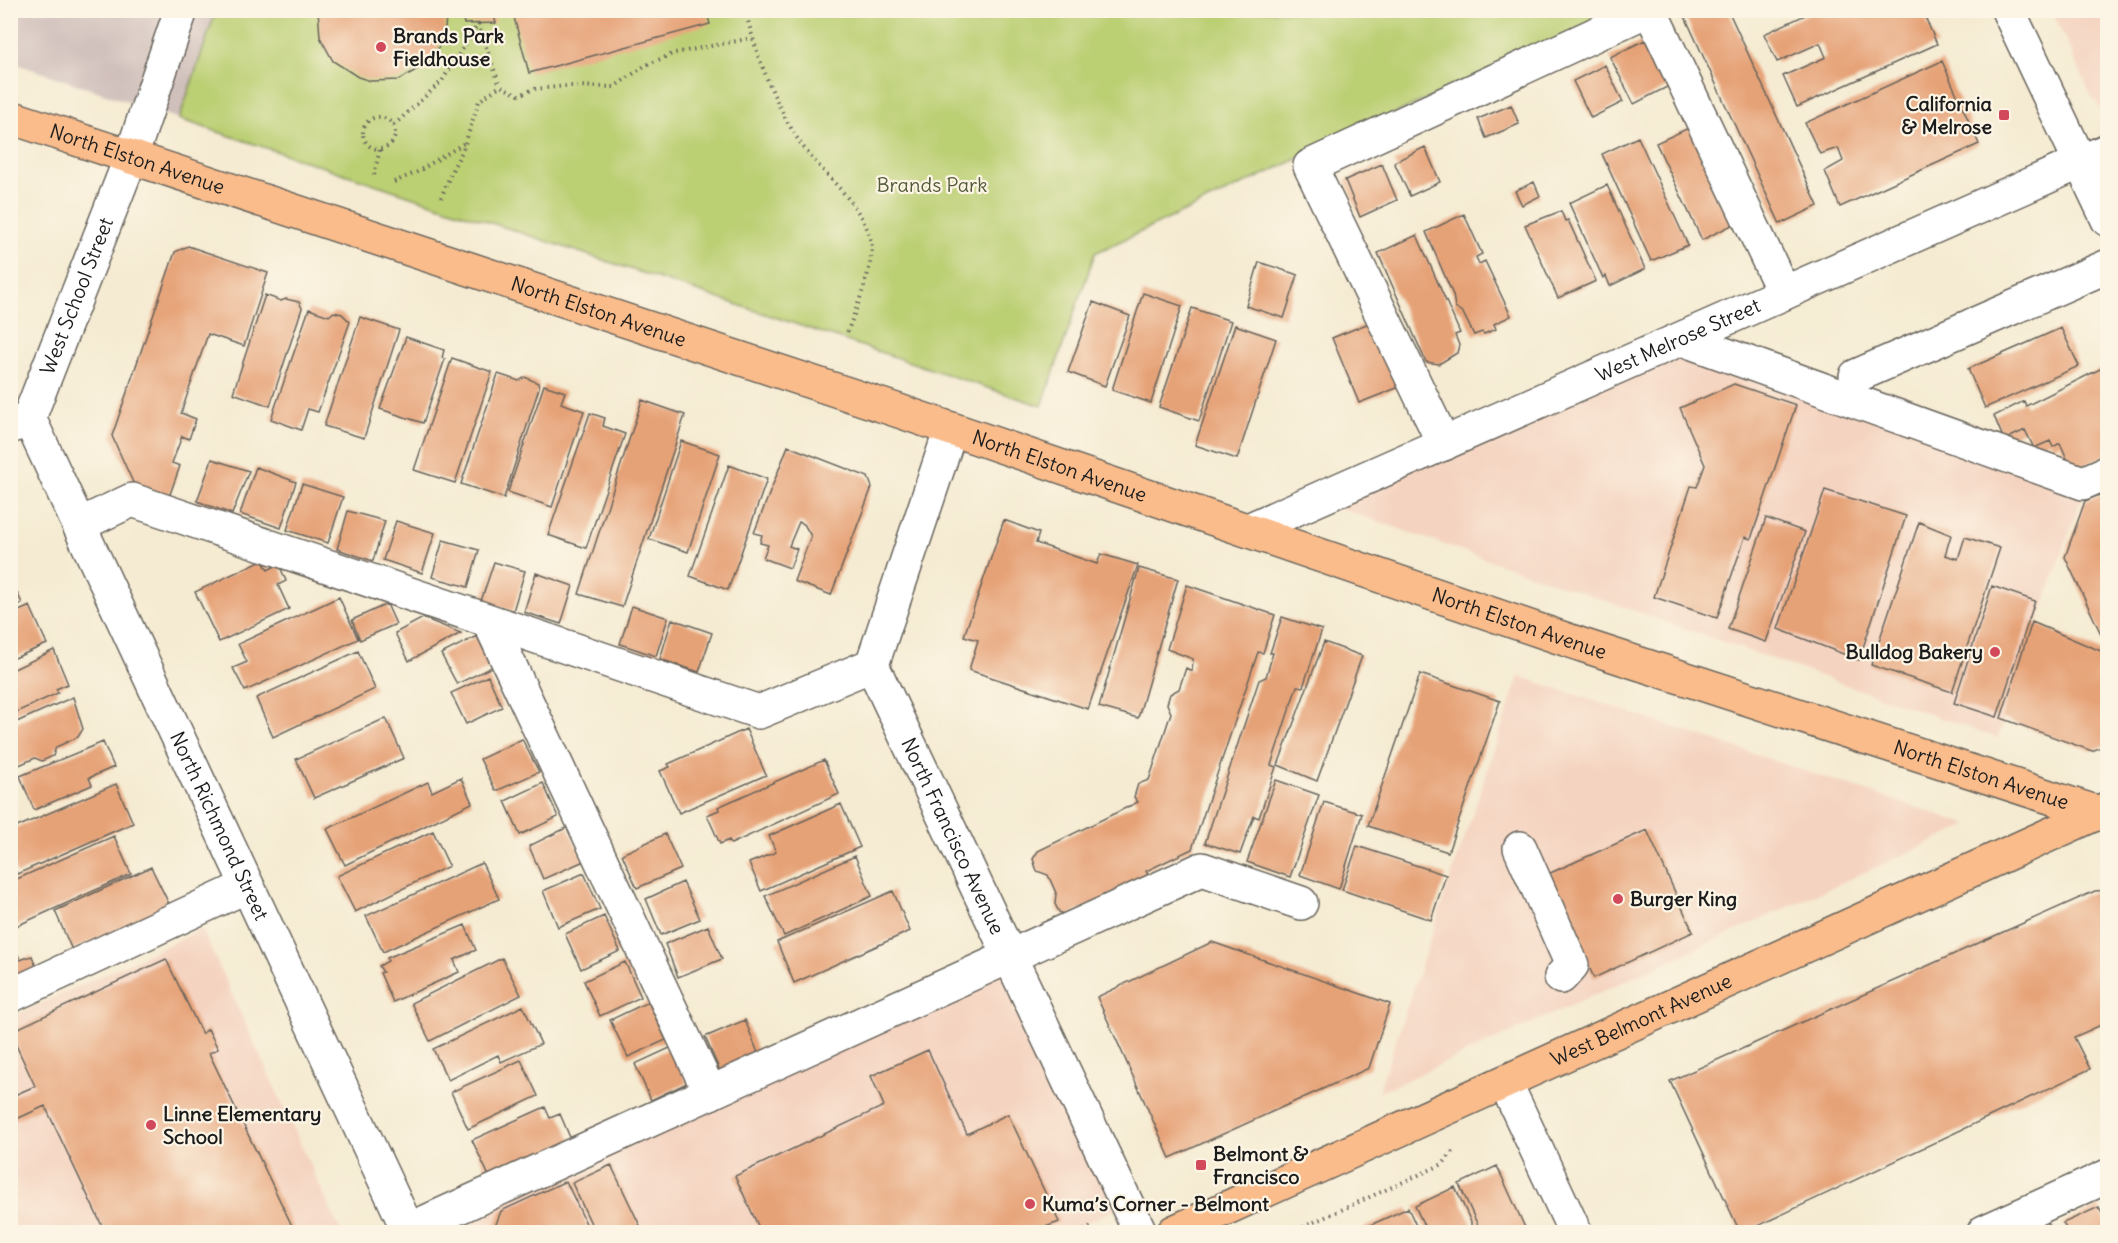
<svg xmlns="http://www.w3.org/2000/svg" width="2118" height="1243" viewBox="0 0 2118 1243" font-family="Delius,sans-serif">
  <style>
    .built { fill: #f4d3c0 }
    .industrial { fill: #d0c0bc }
    .green { fill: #bbcf73; stroke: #6c7648; stroke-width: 1.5 }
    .building { fill: #e6a277 }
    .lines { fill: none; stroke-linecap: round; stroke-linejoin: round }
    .minor-casing { stroke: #68645c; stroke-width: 36 }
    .major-casing { stroke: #68645c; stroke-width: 36 }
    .path { stroke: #68645c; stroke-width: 4; stroke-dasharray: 1.5 4.5; stroke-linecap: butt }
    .minor { stroke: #fff; stroke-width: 33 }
    .major { stroke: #fabc8b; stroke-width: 33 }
    .poi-dot { fill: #d1495b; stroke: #fcf5e5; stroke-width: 2 }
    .labels { text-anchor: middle; stroke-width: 4.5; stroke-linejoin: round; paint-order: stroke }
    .poi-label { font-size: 20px; font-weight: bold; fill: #1c1c1c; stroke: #fcf5e5; text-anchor: start }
    .street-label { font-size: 20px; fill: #1c1c1c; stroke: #fcf5e5 }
    .park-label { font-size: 20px; fill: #545b3a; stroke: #fcf5e5 }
  </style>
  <rect width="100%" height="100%" fill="#fcf5e5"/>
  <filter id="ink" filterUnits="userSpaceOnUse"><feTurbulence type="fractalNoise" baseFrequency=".0167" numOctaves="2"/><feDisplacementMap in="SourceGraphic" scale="12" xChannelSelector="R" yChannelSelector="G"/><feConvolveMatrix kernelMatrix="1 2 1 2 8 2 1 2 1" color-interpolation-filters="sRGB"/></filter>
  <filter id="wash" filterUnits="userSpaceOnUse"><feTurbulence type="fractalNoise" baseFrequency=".008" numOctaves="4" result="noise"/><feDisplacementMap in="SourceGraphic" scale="24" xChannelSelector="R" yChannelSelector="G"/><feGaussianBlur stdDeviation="1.35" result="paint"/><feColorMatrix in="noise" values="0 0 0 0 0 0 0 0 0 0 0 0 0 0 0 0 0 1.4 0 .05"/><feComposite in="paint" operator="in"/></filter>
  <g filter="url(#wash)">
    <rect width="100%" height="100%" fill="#f5ebd2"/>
    <!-- built -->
    <path class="built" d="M 2052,11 L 2107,11 L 2107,111 L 2102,111 L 2091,95 Z
      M 1701,338 L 2089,476 L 1998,738 L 1325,503 Z
      M 1519,676 L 1969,825 L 1378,1093 Z
      M 202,929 L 341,1232 L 11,1232 L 10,1018 Z
      M 1009,957 L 1116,1209 L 1065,1232 L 405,1232 Z"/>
    <!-- industrial -->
    <path class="industrial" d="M 11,11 L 216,11 L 179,119 L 11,62 Z"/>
    <!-- green -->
    <path class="green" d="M 216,11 L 1616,11 L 1095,253 L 1042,406 L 179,119 Z"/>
    <g id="blocks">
      <!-- building -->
      <path class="building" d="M 318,10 L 509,10 L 509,11 L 494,16 L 496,23 L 464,24 L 462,13 L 446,14 L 445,30 L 440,44 L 434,56 L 423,66 L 399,80 L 371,81 L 358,77 L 333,61 L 320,37 Z
        M 512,10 L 706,10 L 710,24 L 529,73 Z
        M 1682,10 L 1728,10 L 1818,206 L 1780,224 Z
        M 1816,10 L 1922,10 L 1937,44 L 1797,107 L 1783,76 L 1826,57 L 1820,43 L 1777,62 L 1764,34 Z
        M 1645,40 L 1669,86 L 1634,104 L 1610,57 Z
        M 1942,61 L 1979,144 L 1840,207 L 1825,171 L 1843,161 L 1838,148 L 1820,154 L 1805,123 Z
        M 1605,65 L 1623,102 L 1591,118 L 1573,81 Z
        M 1511,105 L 1519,124 L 1486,138 L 1478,119 Z
        M 1693,126 L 1738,222 L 1702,240 L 1656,143 Z
        M 1638,137 L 1688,245 L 1651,261 L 1602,154 Z
        M 1425,147 L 1440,182 L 1410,196 L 1394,162 Z
        M 1382,164 L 1397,200 L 1360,217 L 1345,180 Z
        M 1534,182 L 1540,196 L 1522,205 L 1515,191 Z
        M 1607,185 L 1645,269 L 1610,286 L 1606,276 L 1603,278 L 1569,203 Z
        M 1561,211 L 1565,221 L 1568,220 L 1596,281 L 1558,298 L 1525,225 Z
        M 1464,214 L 1482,254 L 1476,257 L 1479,264 L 1485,261 L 1511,316 L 1494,324 L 1496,329 L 1484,334 L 1482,332 L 1474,335 L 1463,313 L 1455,307 L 1453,295 L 1426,232 Z
        M 1417,235 L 1460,333 L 1455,335 L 1459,345 L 1457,353 L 1439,364 L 1426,362 L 1378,253 Z
        M 188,246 L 268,273 L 244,346 L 208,334 L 181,413 L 196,419 L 189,439 L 182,436 L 172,463 L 180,466 L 169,497 L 135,487 L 112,436 L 175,252 Z
        M 1259,262 L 1298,275 L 1284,318 L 1246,306 Z
        M 1143,293 L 1182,306 L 1151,403 L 1112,390 Z
        M 265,295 L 281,301 L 286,299 L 299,302 L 302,308 L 270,406 L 233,393 Z
        M 1093,302 L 1130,316 L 1105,386 L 1068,372 Z
        M 1192,308 L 1231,321 L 1199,421 L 1159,407 Z
        M 309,309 L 329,316 L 334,312 L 342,314 L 350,322 L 318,412 L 308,409 L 301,430 L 271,419 Z
        M 360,317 L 399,330 L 364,438 L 324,426 Z
        M 1374,321 L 1402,386 L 1359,403 L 1332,338 Z
        M 1235,325 L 1276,339 L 1237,459 L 1195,445 Z
        M 2061,328 L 2079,366 L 1985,408 L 1968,369 Z
        M 406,337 L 444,350 L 442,358 L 445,359 L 423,423 L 380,409 Z
        M 452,358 L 492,372 L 455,483 L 414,470 Z
        M 2104,367 L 2108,375 L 2108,454 L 2080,467 L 2069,463 L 2060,443 L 2053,447 L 2050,441 L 2034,448 L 2025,430 L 2004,440 L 1994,416 L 2024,401 L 2026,406 Z
        M 498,374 L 519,381 L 525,377 L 538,383 L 539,388 L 504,498 L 461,484 Z
        M 1734,384 L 1796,405 L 1751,539 L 1745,537 L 1717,618 L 1654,597 L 1691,486 L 1697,487 L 1705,465 L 1680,408 Z
        M 544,385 L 565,392 L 561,403 L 584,411 L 552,507 L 508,492 Z
        M 642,400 L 685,415 L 622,607 L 579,594 Z
        M 590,413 L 605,418 L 603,426 L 625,434 L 586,548 L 548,535 Z
        M 681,441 L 720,454 L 688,552 L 649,539 Z
        M 788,446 L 868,477 L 872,487 L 831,595 L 794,581 L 811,536 L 804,524 L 799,522 L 789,546 L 797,549 L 790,568 L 763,558 L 768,545 L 760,543 L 762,535 L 754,533 Z
        M 212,459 L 249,471 L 232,514 L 197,501 Z
        M 729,465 L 767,479 L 728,590 L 690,576 Z
        M 256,467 L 296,482 L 281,528 L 240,514 Z
        M 302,484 L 343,497 L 328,543 L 287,530 Z
        M 1825,490 L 1906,516 L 1859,660 L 1778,629 Z
        M 2108,491 L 2108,649 L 2065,557 L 2085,501 Z
        M 348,511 L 385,521 L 373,561 L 337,549 Z
        M 1766,518 L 1805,532 L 1766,642 L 1728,629 Z
        M 1004,520 L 1039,533 L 1036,543 L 1097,564 L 1101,554 L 1138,565 L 1088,709 L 969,670 L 978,640 L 964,636 Z
        M 396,521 L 435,533 L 422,573 L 383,560 Z
        M 1919,522 L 1951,535 L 1945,555 L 1958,559 L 1965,537 L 2000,548 L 1952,692 L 1871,665 Z
        M 443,540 L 479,550 L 468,587 L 432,577 Z
        M 262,560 L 268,570 L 279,564 L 286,581 L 278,585 L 289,609 L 219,642 L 195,592 Z
        M 494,562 L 525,571 L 513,611 L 481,601 Z
        M 1139,568 L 1178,579 L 1138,718 L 1099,707 Z
        M 536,573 L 573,586 L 561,624 L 524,612 Z
        M 10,578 L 22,603 L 10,609 Z
        M 1187,585 L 1275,615 L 1263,653 L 1258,652 L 1192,849 L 1146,871 L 1149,877 L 1068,916 L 1059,912 L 1055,904 L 1056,893 L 1048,875 L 1037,871 L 1033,859 L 1038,851 L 1138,802 L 1134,797 L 1138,784 L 1149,780 L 1171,713 L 1167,704 L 1170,694 L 1179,689 L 1186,668 L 1192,671 L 1193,659 L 1167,649 Z
        M 1992,586 L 2035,601 L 1997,717 L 1954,703 Z
        M 339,597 L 358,639 L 245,691 L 233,668 L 247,662 L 238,644 Z
        M 387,604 L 396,624 L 360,640 L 352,620 Z
        M 30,606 L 47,644 L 10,660 L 10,615 Z
        M 632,606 L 668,618 L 656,656 L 620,644 Z
        M 1282,617 L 1322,630 L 1303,687 L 1297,686 L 1271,765 L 1276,767 L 1259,818 L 1254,816 L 1240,854 L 1205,843 L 1259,680 L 1266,677 L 1273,653 L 1270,653 Z
        M 423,618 L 461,633 L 409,661 L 395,633 Z
        M 672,619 L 712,633 L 699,672 L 660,659 Z
        M 2032,622 L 2108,654 L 2108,744 L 2092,751 L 2001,718 Z
        M 477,636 L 492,667 L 457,684 L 441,654 Z
        M 1324,642 L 1362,656 L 1317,781 L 1278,765 Z
        M 54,650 L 68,684 L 56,689 L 58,693 L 10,715 L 10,671 Z
        M 358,651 L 375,689 L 273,737 L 256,698 Z
        M 1420,674 L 1500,701 L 1448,852 L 1368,826 Z
        M 488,676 L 502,707 L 466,724 L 451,693 Z
        M 73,697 L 83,729 L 78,737 L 56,747 L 53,756 L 42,761 L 35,758 L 10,769 L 10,737 L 16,734 L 12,724 Z
        M 386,718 L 404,758 L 314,798 L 296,759 Z
        M 746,729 L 766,775 L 679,813 L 660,771 L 670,767 L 668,764 Z
        M 522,739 L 539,772 L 496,791 L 480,759 Z
        M 103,742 L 114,767 L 89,778 L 92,785 L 34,810 L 20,776 Z
        M 824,760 L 839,794 L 731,844 L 729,840 L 720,844 L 707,815 L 719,810 L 718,807 Z
        M 461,778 L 472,803 L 345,865 L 327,829 L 428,782 L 432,792 Z
        M 1276,780 L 1319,795 L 1290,877 L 1247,862 Z
        M 543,783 L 558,817 L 520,835 L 505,801 Z
        M 116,784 L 133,823 L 17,874 L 10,860 L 10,830 Z
        M 1324,802 L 1362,814 L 1339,889 L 1300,875 Z
        M 841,804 L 860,847 L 761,891 L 749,863 L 776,852 L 769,836 Z
        M 568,827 L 584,861 L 543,879 L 529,846 Z
        M 1647,830 L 1693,932 L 1594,978 L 1548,874 Z
        M 433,831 L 449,866 L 355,912 L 337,876 Z
        M 665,834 L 681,869 L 637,888 L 622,854 Z
        M 114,836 L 131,874 L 12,928 L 10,882 Z
        M 1357,846 L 1446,875 L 1431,920 L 1342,890 Z
        M 855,856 L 872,896 L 784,936 L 765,896 Z
        M 482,863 L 499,899 L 383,952 L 366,916 Z
        M 151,867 L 170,906 L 72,950 L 55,911 Z
        M 584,873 L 600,909 L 558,927 L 543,891 Z
        M 683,882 L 700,919 L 661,935 L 646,899 Z
        M 2108,890 L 2108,1000 L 2104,1002 L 2108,1010 L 2108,1022 L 2074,1037 L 2090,1069 L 1745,1232 L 1740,1232 L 1670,1081 L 2095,891 Z
        M 893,891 L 910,931 L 794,983 L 777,942 Z
        M 604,916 L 620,951 L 581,969 L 565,934 Z
        M 465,925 L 476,950 L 454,960 L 459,972 L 393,1002 L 380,973 L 383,972 L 379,966 L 388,961 L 387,958 Z
        M 708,926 L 722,959 L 678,977 L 665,944 Z
        M 11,937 L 20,960 L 32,956 L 37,969 L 10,980 Z
        M 1212,942 L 1390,1004 L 1369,1068 L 1170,1158 L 1097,997 Z
        M 502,958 L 521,995 L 430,1041 L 411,1003 Z
        M 166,959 L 202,1034 L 208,1029 L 218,1049 L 209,1053 L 295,1232 L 105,1232 L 45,1106 L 10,1122 L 10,1097 L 35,1086 L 10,1032 Z
        M 625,962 L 641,997 L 600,1016 L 584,981 Z
        M 648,1002 L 666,1040 L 628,1057 L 610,1020 Z
        M 523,1006 L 541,1044 L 501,1062 L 498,1055 L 448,1080 L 433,1049 Z
        M 745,1020 L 758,1053 L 720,1071 L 705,1037 Z
        M 672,1047 L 687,1083 L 651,1100 L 635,1064 Z
        M 928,1050 L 967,1134 L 1008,1114 L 1059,1222 L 1032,1232 L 761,1232 L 735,1176 L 884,1106 L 871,1076 Z
        M 521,1060 L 538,1096 L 468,1129 L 451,1092 Z
        M 545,1107 L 550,1118 L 560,1114 L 572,1142 L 490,1178 L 472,1140 Z
        M 611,1165 L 643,1232 L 595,1232 L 572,1183 Z
        M 1497,1166 L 1527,1232 L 1481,1232 L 1459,1184 Z
        M 566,1181 L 590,1232 L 493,1232 L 501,1211 Z
        M 1455,1187 L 1471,1222 L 1471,1232 L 1427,1232 L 1415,1206 Z
        M 2099,1207 L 2108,1226 L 2108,1232 L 2068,1232 L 2063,1223 Z
        M 1408,1208 L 1419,1232 L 1355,1232 Z
        M 2046,1220 L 2052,1232 L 2019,1232 Z"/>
    </g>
  </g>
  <g filter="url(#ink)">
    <use href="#blocks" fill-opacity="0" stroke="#68645c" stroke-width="1.5"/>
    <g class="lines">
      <!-- minor casing -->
      <g class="minor-casing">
        <g id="minor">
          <path d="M 1650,10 L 1784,293"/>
          <path d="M 2008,10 L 2108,220"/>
          <path d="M 1682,339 L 2083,483 L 2108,472"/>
          <path d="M 1856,376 L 2108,266"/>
          <path id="s1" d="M 29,418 L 409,1232"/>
          <path id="s2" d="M 10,427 L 29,418 L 131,157 L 181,10"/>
          <path id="s3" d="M 951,429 L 872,665 L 1140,1232"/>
          <path d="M 1444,444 L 1310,166 L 1648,10"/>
          <path d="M 79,525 L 132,500 L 759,712 L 872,665"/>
          <path id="s4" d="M 1248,530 L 2108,150"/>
          <path d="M 490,623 L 710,1093"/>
          <path d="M 1520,848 L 1572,965 L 1561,977"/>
          <path d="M 10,996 L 247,886"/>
          <path d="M 1505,1082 L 1575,1232"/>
          <path d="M 404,1232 L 1202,869 L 1301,903"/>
          <path d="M 1984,1232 L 2108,1176"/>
        </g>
      </g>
      <!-- major casing -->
      <g class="major-casing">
        <g id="major">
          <path id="s5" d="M 10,117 L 896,410 L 1585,646 L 2108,816"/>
          <path id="s6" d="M 1174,1232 L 2106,809"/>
        </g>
      </g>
      <!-- path -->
      <path class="path" d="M 745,10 C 757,56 773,101 799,141 C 821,174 861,201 871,241 C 876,263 855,311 847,333
        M 478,24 L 500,86
        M363 133a16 16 0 1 1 32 0a16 16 0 1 1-32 0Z
        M 394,125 L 442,81 L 478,24
        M 374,175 L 380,149
        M 394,182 L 417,172 L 466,142
        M 441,198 L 453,168 L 463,150 L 479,101 L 500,86 L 519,95 L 535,89 L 568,86 L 614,87 L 646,65 L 675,53 L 752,38
        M 1078,1232 L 1094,1225
        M 1292,1232 L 1443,1164 L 1453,1151"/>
      <!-- minor -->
      <use href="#minor" class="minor"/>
      <!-- major -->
      <use href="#major" class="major"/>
    </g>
  </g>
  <!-- markers -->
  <g class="poi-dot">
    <circle cx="381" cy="47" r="6"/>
    <rect x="1998" y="109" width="12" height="12" rx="3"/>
    <circle cx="1995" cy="652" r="6"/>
    <circle cx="1618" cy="899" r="6"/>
    <circle cx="151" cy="1125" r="6"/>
    <rect x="1195" y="1159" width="12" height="12" rx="3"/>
    <circle cx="1030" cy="1204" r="6"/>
  </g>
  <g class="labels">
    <!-- poi labels -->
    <g class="poi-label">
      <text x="393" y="43">Brands Park<tspan x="393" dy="23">Fieldhouse</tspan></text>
      <text x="1992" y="111" text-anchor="end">California<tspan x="1992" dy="23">&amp; Melrose</tspan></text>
      <text x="1983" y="659" text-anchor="end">Bulldog Bakery</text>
      <text x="1630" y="906">Burger King</text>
      <text x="163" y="1121">Linne Elementary<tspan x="163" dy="23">School</tspan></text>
      <text x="1213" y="1161">Belmont &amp;<tspan x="1213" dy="23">Francisco</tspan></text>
      <text x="1042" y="1211">Kuma’s Corner - Belmont</text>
    </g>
    <!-- street labels -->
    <g class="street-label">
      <text dy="7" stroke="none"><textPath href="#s5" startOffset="134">North Elston Avenue</textPath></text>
      <text dy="7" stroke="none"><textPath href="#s2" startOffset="152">West School Street</textPath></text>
      <text dy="7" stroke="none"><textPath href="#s5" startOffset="620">North Elston Avenue</textPath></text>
      <text dy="7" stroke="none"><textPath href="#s4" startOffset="470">West Melrose Street</textPath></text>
      <text dy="7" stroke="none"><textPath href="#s5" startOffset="1106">North Elston Avenue</textPath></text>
      <text dy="7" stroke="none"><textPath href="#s5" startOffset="1592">North Elston Avenue</textPath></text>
      <text dy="7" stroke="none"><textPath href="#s5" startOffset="2078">North Elston Avenue</textPath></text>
      <text dy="7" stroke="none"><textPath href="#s1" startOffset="450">North Richmond Street</textPath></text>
      <text dy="7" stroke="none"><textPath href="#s3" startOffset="438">North Francisco Avenue</textPath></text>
      <text dy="7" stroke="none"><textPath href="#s6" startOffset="513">West Belmont Avenue</textPath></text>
    </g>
    <!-- park labels -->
    <g class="park-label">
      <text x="932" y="192">Brands Park</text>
    </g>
  </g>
  <!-- margin -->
  <rect width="2118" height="1243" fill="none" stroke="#fcf5e5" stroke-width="36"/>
</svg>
